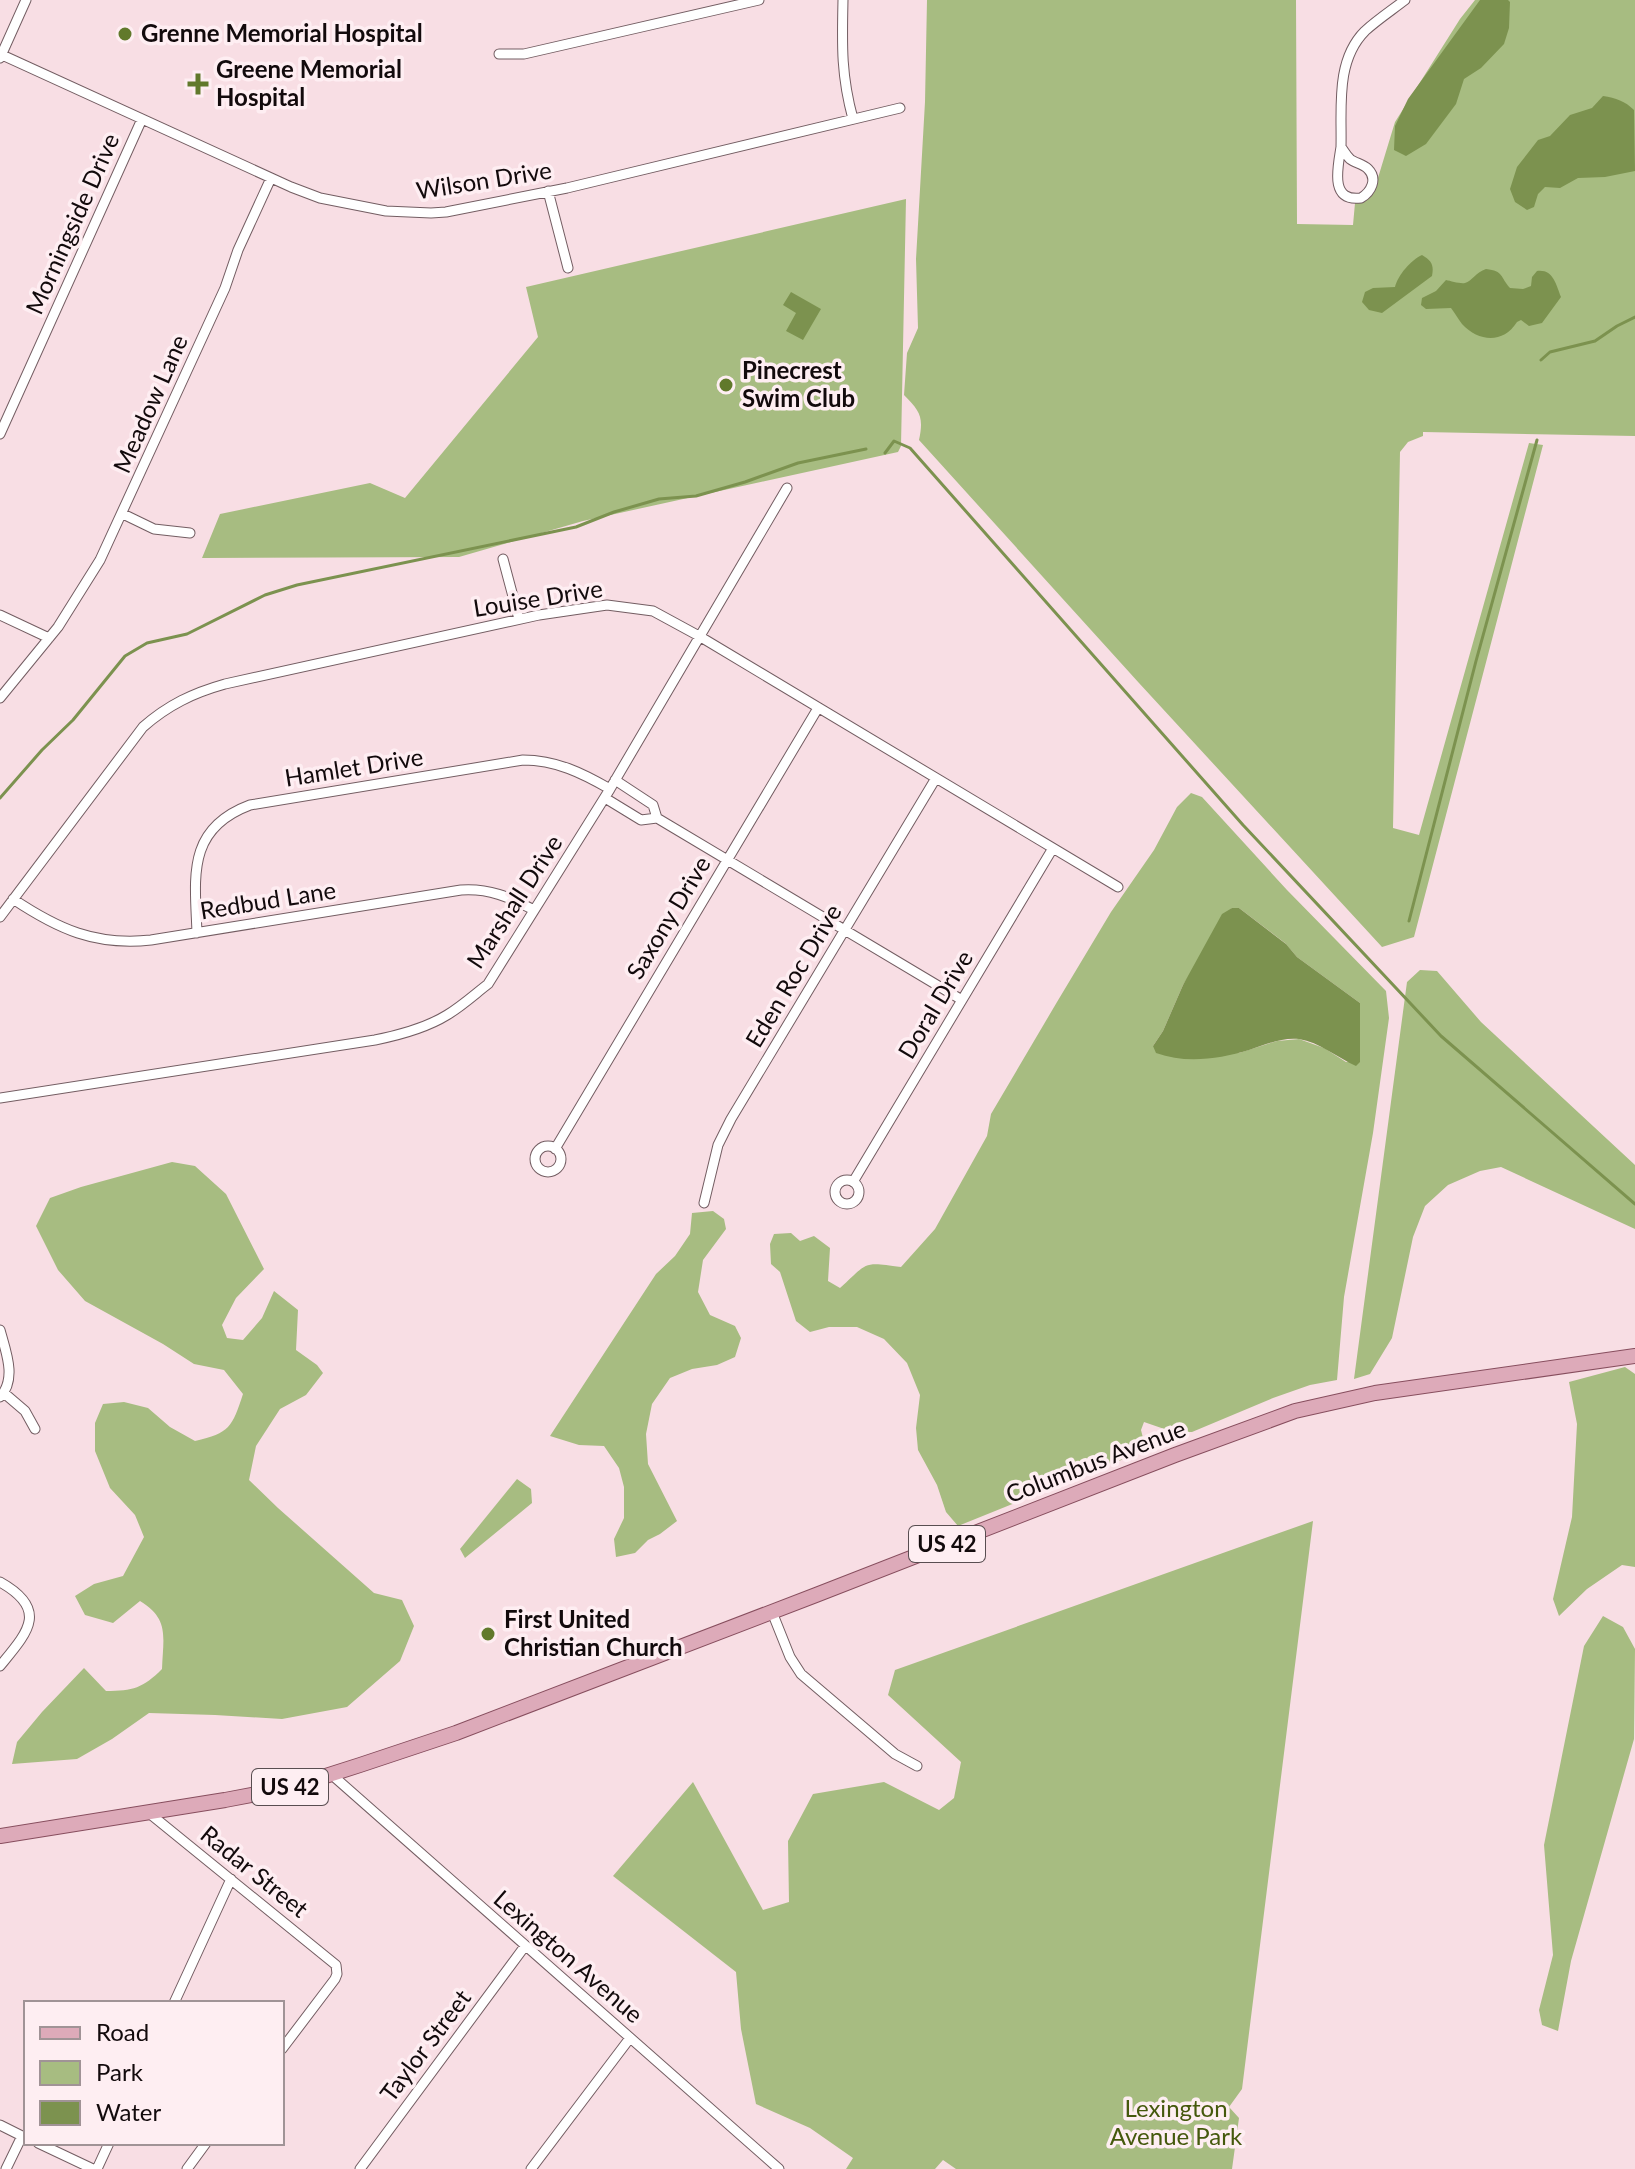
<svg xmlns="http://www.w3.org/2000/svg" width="1635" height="2169" viewBox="0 0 1635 2169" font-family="Lato,sans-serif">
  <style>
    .green { fill: #a7bc81; fill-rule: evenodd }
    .water { fill: #7c924f }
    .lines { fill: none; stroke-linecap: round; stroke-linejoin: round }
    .stream { stroke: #7c924f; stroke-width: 3 }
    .street-casing { stroke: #735d62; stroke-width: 11 }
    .primary-casing { stroke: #874e5e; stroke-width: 16 }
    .street { stroke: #fff; stroke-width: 9 }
    .primary { stroke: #ddaab9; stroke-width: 14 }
    .poi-dot { fill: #61792b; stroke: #feeef2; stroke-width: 3 }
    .labels { text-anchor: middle; stroke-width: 7; stroke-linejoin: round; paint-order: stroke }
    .shield { fill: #feeef2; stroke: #594e51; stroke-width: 2 }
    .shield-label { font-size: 22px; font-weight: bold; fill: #120a0c }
    .poi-label { font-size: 24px; font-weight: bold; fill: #120a0c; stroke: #feeef2; text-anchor: start }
    .street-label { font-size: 24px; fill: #120a0c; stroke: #feeef2 }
    .park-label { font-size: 24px; fill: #45590d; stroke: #feeef2 }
  </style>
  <rect width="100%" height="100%" fill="#f8dee4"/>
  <!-- green -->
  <path class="green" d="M 927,0 L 1296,0 L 1297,224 L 1353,225 L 1355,203 L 1366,200 L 1374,191 L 1395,122 L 1460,19 L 1475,0 L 1635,0 L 1635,436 L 1423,432 L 1423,436 L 1408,442 L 1400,452 L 1393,828 L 1419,835 L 1529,443 L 1543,445 L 1414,937 L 1382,947 L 1139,683 L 919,440 C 924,417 920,411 904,395 L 907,353 L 918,328 L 916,259 L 925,102 Z
    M 906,199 L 901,446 L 898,452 L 583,521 L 459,557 L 202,558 L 220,514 L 370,483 L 405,498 L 538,337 L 526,287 Z
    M 1191,793 L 1202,797 L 1287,890 L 1386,991 L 1389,1018 L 1373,1133 L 1344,1297 L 1337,1380 L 1310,1385 L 1273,1398 L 1192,1432 L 1173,1432 L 1144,1422 L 1141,1430 L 1146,1450 L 958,1526 L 946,1512 L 937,1485 L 918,1450 L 916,1428 L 920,1395 L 907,1363 L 884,1339 L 857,1327 L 829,1327 L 810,1332 L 796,1321 L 780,1272 L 771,1264 L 770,1244 L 774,1234 L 791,1233 L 800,1241 L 814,1236 L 830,1248 L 828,1281 L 840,1288 C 868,1263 861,1261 901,1267 L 935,1229 L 987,1136 L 991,1114 L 1057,1002 L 1111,912 L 1154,850 L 1177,807 ZM 1232,908 L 1239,908 L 1285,943 L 1297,957 L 1360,1003 L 1360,1061 L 1346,1062 L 1324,1048 L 1299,1039 L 1277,1041 L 1239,1053 L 1153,1046 L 1163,1031 L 1183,985 Z
    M 1420,970 L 1437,971 L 1481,1022 L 1635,1165 L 1635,1229 L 1501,1167 L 1480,1171 L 1448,1185 L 1425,1206 L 1413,1237 L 1392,1338 L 1370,1374 L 1354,1379 L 1407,982 Z
    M 172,1162 L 195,1166 L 226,1194 L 264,1269 L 236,1298 L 222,1325 L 227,1338 L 243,1340 L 262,1318 L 274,1291 L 298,1310 L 296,1350 L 317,1365 L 323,1373 L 306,1395 L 280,1409 L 256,1446 L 249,1480 L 278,1508 L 374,1593 L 402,1600 L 414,1626 L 400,1661 L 347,1707 L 282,1719 L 215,1715 L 149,1713 L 112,1739 L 77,1759 L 12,1764 L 17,1742 L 42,1712 L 84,1668 L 106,1691 C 133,1691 143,1688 162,1669 C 163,1638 170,1619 140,1601 L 113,1623 L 85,1615 L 75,1596 L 94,1584 L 123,1576 L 144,1537 L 135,1515 L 110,1488 L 95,1451 L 95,1423 L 103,1404 L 124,1402 L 148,1408 L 170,1427 L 195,1441 C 230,1433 232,1427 243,1394 L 224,1370 L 194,1364 L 163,1344 L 85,1301 L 58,1270 L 36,1226 L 50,1198 L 81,1187 Z
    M 713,1211 L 724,1219 L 726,1229 L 703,1260 L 698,1292 L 710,1315 L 735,1326 L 741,1338 L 735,1357 L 717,1365 L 692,1369 L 670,1378 L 652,1404 L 646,1434 L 648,1464 L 677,1521 L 660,1534 L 648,1540 L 635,1553 L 616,1557 L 614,1539 L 624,1518 L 624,1487 L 619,1468 L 604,1446 L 579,1445 L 550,1436 L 656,1274 L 675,1256 L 690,1234 L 692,1213 Z
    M 1625,1367 L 1635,1374 L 1635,1567 L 1622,1565 L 1587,1589 L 1559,1616 L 1553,1599 L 1572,1517 L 1577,1424 L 1569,1382 Z
    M 517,1479 L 531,1489 L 532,1503 L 465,1558 L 460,1549 Z
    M 1313,1521 L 1242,2089 L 1229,2107 L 1239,2118 L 1232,2169 L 956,2169 L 943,2160 L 935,2169 L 846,2169 L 853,2158 L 810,2128 L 756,2104 L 741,2029 L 736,1972 L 613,1876 L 693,1782 L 763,1910 L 789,1902 L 788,1841 L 813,1794 L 884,1782 L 939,1810 L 954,1798 L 961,1762 L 888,1695 L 895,1670 Z
    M 1603,1616 L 1623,1627 L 1635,1649 L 1634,1739 L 1571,1961 L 1558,2031 L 1542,2025 L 1539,2010 L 1553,1955 L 1544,1845 L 1584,1646 Z"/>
  <!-- water -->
  <path class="water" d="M 1480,0 L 1508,0 L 1510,2 L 1509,28 L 1504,44 L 1481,68 L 1464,79 L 1456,104 L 1426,144 L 1406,156 L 1394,150 L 1395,126 L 1408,99 Z
    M 1603,96 C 1616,98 1625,101 1634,110 L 1635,171 L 1605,177 L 1578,178 L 1560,188 L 1545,187 L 1538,194 L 1534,207 L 1527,210 L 1515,202 L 1510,189 L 1517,167 L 1538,140 L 1550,136 L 1570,115 L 1592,108 Z
    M 1422,255 C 1432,261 1434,265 1432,276 L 1382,313 L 1369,310 L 1362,302 L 1365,292 L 1373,288 L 1395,287 C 1398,275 1411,260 1422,255 Z
    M 1486,269 C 1504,271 1500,277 1510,288 L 1523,289 L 1531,286 L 1532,277 L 1537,271 C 1553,269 1556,284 1561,297 L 1542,323 L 1529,326 L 1521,320 L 1517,322 C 1503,344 1479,342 1462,324 C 1458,319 1455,313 1451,308 L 1426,309 L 1421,305 L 1422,298 L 1436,291 L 1446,280 C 1451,281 1460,284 1465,283 C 1472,281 1476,272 1486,269 Z
    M 791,292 L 821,309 L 803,340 L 786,331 L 796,313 L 783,305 Z
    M 1232,908 L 1239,908 L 1286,944 L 1297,957 L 1360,1003 L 1360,1062 L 1356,1066 C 1338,1058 1319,1042 1299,1039 C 1282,1037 1265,1045 1249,1050 C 1219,1059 1186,1064 1156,1053 L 1153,1046 L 1163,1031 L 1183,985 L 1222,914 Z"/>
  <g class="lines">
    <!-- stream -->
    <path class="stream" d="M 1541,360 L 1550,352 L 1595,341 L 1617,326 L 1635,317
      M 885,453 L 894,441 L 910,448 L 1243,825 L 1441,1036 L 1635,1204
      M 0,798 L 42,750 L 73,720 L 125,656 L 147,643 L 187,634 L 265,595 L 297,585 L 576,527 L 614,512 L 659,499 L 696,496 L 745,482 L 798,463 L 866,449
      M 1409,921 L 1476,661 L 1537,440"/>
    <!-- street casing -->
    <g class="street-casing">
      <path id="street" d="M 843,0 C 842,45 841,75 853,119
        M 0,54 L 291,187 L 320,198 L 386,211 L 431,213 L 446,212 L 567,188 L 900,108
        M 499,54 L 524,54 L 759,0
        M 0,58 L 26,0
        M 1341,147 C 1342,109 1335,61 1365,31 C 1377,20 1392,10 1405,0
        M 1341,147 C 1344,151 1346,155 1350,159 C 1355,163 1363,164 1368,169 C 1378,179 1371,192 1361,198 C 1329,202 1338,167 1341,147 Z
        M 548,191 L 568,268
        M 0,434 L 142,119
        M 123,514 L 154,529 L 190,533
        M 503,559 L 519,619
        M 0,615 L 49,638
        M 0,698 L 58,627 L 100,560 L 225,288 L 238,250 L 271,178
        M 615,780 L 653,805 L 657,818 L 962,1000
        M 605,798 L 641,820 L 657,818
        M 13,899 C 58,929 95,946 151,940 L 461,890 C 489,888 509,897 534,910
        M 0,917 L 143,727 C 168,705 193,693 225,684 L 539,615 L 607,605 L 653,611 L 699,636 L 1118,887
        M 197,933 C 195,877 186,829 250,805 L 523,760 C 556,760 582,773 610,789
        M 0,1098 L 375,1040 C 400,1035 426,1028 447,1015 C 462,1006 475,994 488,984 L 610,789 L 787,488
        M535 1159a13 13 0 1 1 26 0a13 13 0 1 1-26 0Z
        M 555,1149 L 818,708
        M835 1192a12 12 0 1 1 24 0a12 12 0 1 1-24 0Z
        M 853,1182 L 1053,848
        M 704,1203 L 718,1145 L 731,1119 L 936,778
        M 0,1330 C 6,1352 17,1379 0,1397
        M 4,1393 L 25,1411 L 35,1429
        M 0,1582 C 50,1610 27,1633 0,1666
        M 772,1612 L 790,1657 L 801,1674 L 895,1754 L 917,1766
        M 331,1774 L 779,2169
        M 149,1813 L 336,1965 L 337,1974 L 335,1979 L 282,2049
        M 174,2003 L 231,1879
        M 0,2125 L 26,2138
        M 38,2143 L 93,2169
        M 6,2169 L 22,2136
        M 97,2169 L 109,2143
        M 187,2169 L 206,2143
        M 360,2169 L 525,1946
        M 531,2169 L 630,2038"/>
    </g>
    <!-- primary casing -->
    <g class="primary-casing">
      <path id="primary" d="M 0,1836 L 225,1800 L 288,1788 L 360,1765 L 456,1733 L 816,1595 L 1175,1455 L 1295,1411 L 1375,1393 L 1635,1356"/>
    </g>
    <!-- street -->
    <use href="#street" class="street"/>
    <!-- primary -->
    <use href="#primary" class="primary"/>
  </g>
  <!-- markers -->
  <g class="poi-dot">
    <circle cx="125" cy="34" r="8"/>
    <path d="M194 72h8v8h8v8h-8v8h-8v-8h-8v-8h8z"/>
    <circle cx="726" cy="385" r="8"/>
    <circle cx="488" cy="1634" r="8"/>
  </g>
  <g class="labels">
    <!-- shield labels -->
    <g class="shield">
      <rect x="909" y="1526" width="76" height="36" rx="6"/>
      <rect x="252" y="1769" width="76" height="36" rx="6"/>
    </g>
    <g class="shield-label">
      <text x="947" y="1552">US 42</text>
      <text x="290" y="1795">US 42</text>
    </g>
    <!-- poi labels -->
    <g class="poi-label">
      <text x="141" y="42">Grenne Memorial Hospital</text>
      <text x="216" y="78">Greene Memorial<tspan x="216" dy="28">Hospital</tspan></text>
      <text x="742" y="379">Pinecrest<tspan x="742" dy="28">Swim Club</tspan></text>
      <text x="504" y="1628">First United<tspan x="504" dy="28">Christian Church</tspan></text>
    </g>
    <!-- street labels -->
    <g class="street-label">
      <text transform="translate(484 181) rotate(-9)" y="8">Wilson Drive</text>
      <text transform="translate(73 224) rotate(-66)" y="8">Morningside Drive</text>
      <text transform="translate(151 404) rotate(-66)" y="8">Meadow Lane</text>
      <text transform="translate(538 599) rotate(-9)" y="8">Louise Drive</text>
      <text transform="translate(354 768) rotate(-9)" y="8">Hamlet Drive</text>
      <text transform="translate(268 901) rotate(-9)" y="8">Redbud Lane</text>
      <text transform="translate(515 902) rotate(-57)" y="8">Marshall Drive</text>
      <text transform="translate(669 918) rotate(-59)" y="8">Saxony Drive</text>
      <text transform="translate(794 976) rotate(-59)" y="8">Eden Roc Drive</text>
      <text transform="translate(936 1005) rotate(-59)" y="8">Doral Drive</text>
      <text transform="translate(1096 1462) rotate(-21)" y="8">Columbus Avenue</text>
      <text transform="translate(254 1872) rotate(39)" y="8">Radar Street</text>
      <text transform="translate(568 1957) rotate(41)" y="8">Lexington Avenue</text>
      <text transform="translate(426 2046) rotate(-53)" y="8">Taylor Street</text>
    </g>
    <!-- park labels -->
    <g class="park-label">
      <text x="1176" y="2117">Lexington<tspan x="1176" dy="28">Avenue Park</tspan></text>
    </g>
  </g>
  <!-- legend -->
  <rect x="24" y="2001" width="260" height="144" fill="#feeef2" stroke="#a09396" stroke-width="2"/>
  <rect x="40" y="2027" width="40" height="12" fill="#ddaab9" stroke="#a09396" stroke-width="2"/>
  <text x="96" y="2041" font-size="24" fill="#120a0c">Road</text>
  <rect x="40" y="2061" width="40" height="24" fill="#a7bc81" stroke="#a09396" stroke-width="2"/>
  <text x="96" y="2081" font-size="24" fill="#120a0c">Park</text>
  <rect x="40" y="2101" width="40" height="24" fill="#7c924f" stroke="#a09396" stroke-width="2"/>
  <text x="96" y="2121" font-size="24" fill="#120a0c">Water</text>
</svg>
